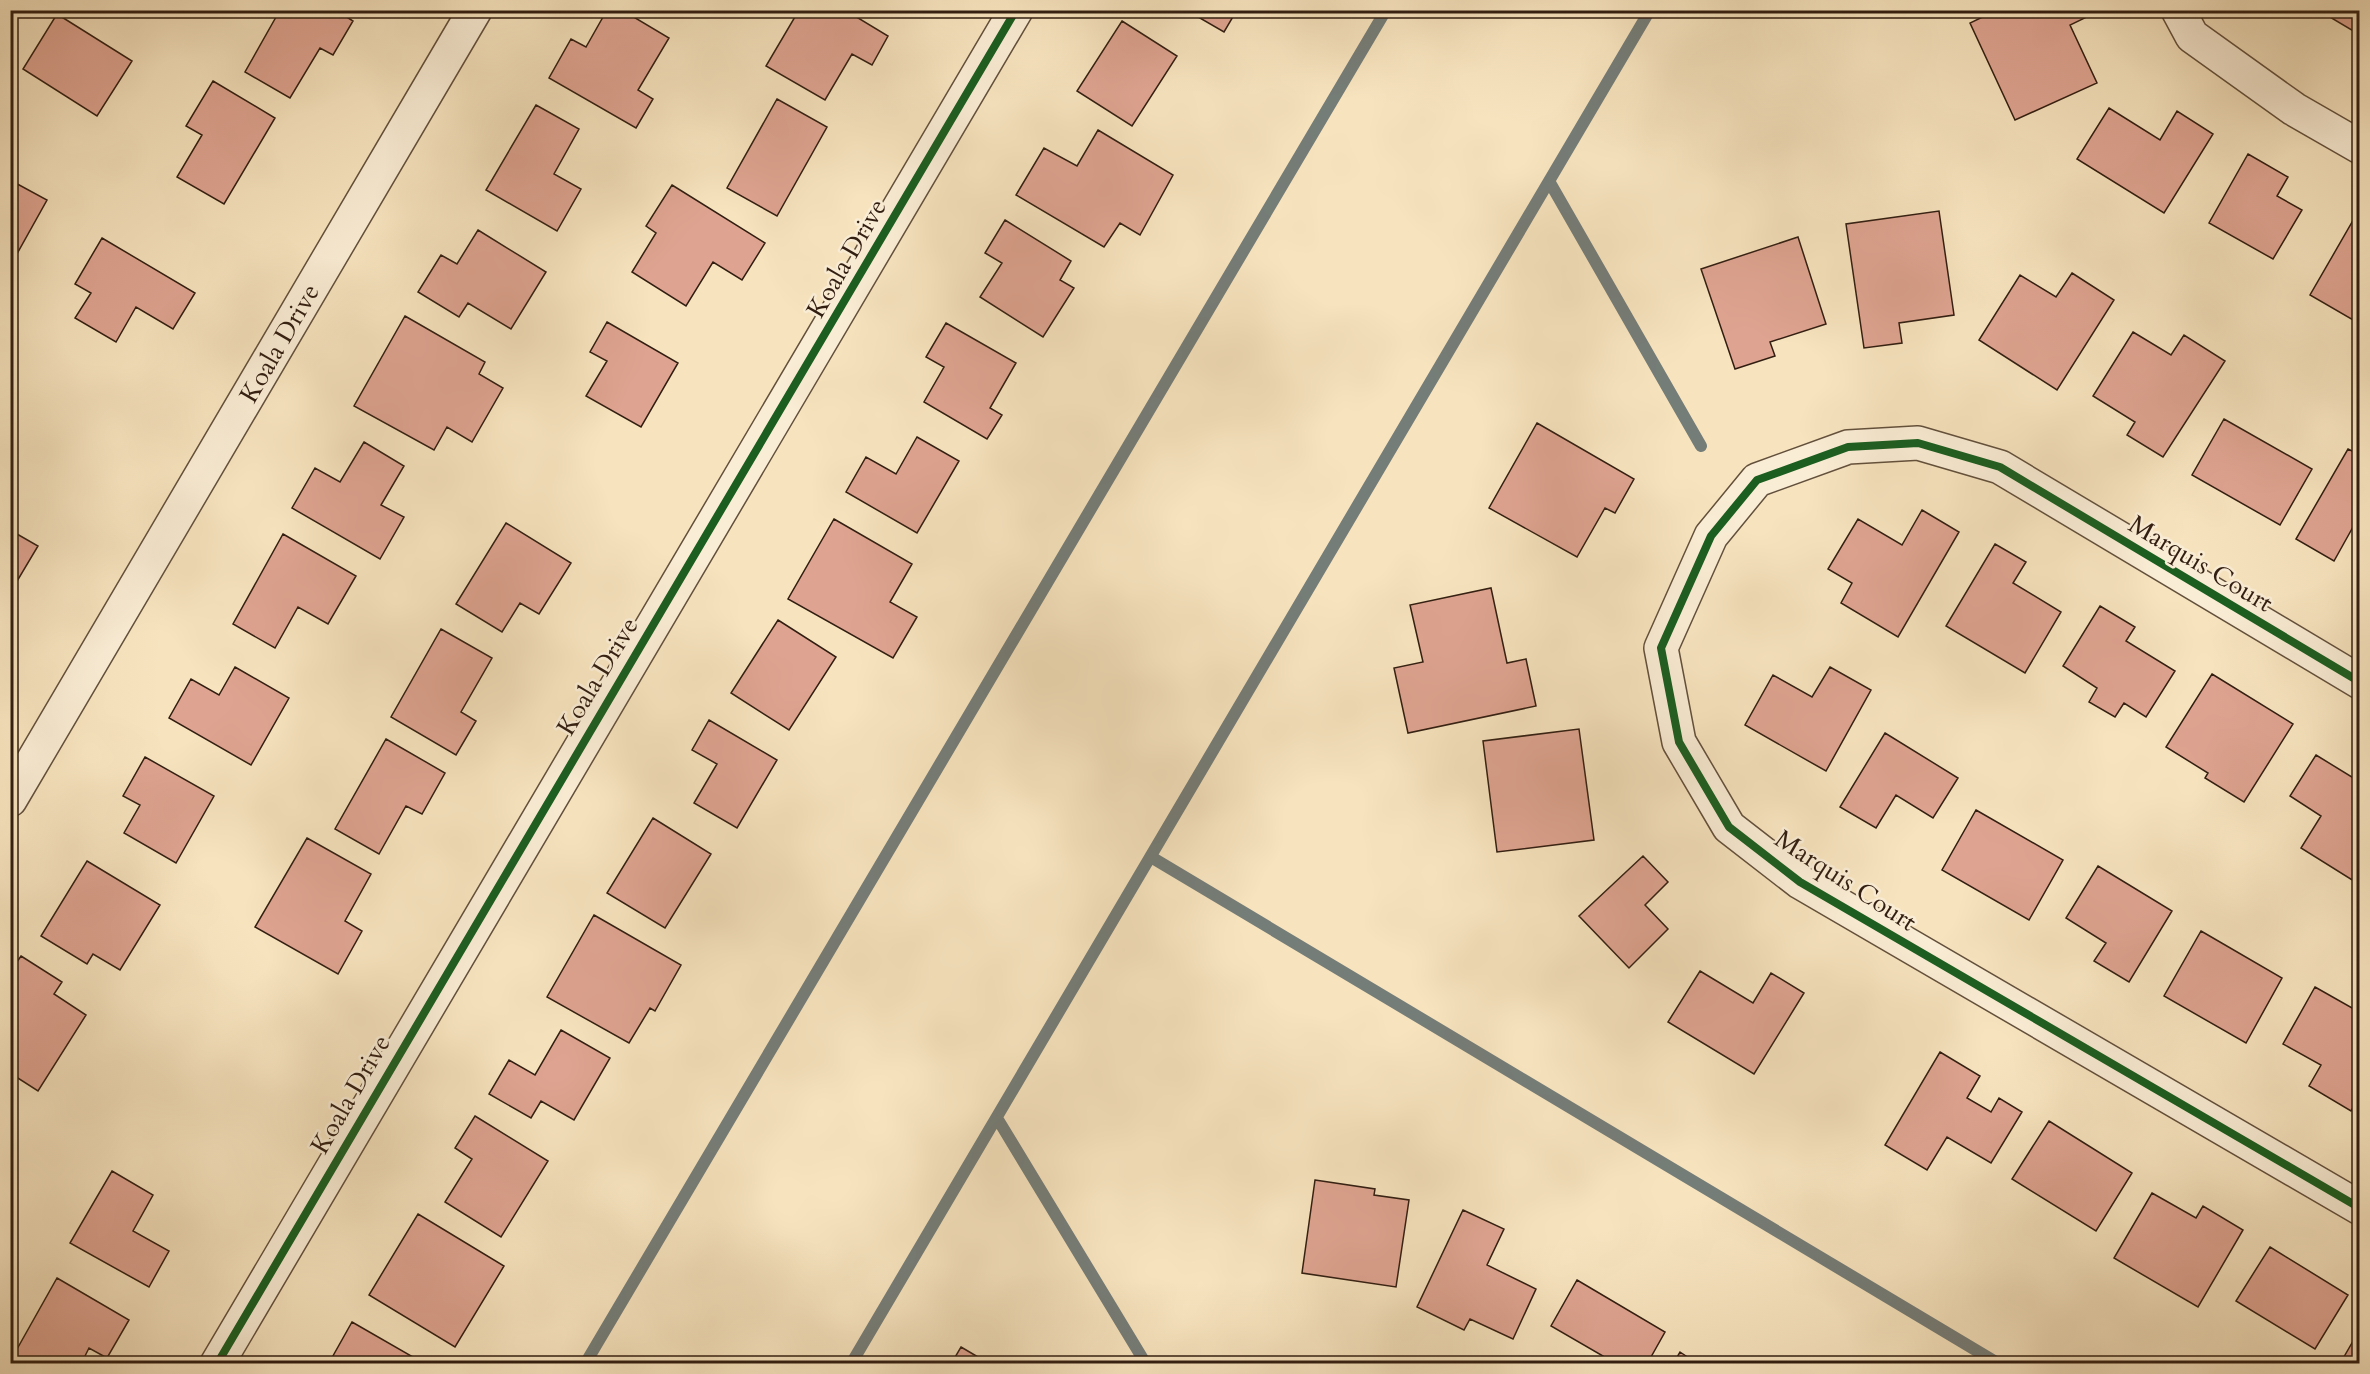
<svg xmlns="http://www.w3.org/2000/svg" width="2370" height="1374" viewBox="0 0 2370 1374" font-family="Cardo,serif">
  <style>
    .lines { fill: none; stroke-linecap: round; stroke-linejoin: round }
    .stream { stroke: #757d78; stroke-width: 12 }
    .building { fill: #dfa491; stroke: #321e11; stroke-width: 1.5 }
    .minor-casing { stroke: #63503c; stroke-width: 36 }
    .minor { stroke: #faedd5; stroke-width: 33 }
    .cycleway-casing { stroke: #faedd5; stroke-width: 11 }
    .cycleway { stroke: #1b5e20; stroke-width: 8 }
    .labels { text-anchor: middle; stroke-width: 5; stroke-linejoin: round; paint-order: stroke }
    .street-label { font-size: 26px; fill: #321e11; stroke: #faedd5 }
  </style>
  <rect width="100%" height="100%" fill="#f7e4bf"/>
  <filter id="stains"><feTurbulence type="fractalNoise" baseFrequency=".00333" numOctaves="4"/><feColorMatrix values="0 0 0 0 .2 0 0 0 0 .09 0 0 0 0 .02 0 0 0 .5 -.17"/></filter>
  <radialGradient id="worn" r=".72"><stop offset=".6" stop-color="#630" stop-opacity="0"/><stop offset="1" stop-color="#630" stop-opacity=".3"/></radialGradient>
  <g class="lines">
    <!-- stream -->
    <path class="stream" d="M 1549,181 L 1701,446
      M 1151,857 L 1999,1364
      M 997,1118 L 1146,1364
      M 585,1364 L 1386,10
      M 851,1364 L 1650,10"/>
  </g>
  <!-- building -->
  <path class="building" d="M 280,10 L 336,10 L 353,21 L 333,55 L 320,48 L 290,98 L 245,72 Z
    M 607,10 L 622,10 L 669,38 L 638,90 L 653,99 L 636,128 L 549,78 L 571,39 L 586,47 Z
    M 799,10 L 845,10 L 888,36 L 872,65 L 852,54 L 825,100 L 766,66 Z
    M 1186,10 L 1237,10 L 1224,32 Z
    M 1997,10 L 2089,10 L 2091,15 L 2070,25 L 2097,83 L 2015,120 L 1970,23 Z
    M 2318,10 L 2360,10 L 2360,35 Z
    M 57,14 L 132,61 L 97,116 L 23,69 Z
    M 1122,21 L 1177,56 L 1132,126 L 1077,91 Z
    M 213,81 L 275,118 L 224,204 L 177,177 L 202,135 L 186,126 Z
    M 777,99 L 827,127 L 777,216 L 727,188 Z
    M 536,105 L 579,129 L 554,174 L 581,189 L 557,231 L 486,190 Z
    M 2109,108 L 2160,140 L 2177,111 L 2213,134 L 2164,213 L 2077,159 Z
    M 1098,130 L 1173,175 L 1140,235 L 1120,223 L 1104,247 L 1016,195 L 1044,148 L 1077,166 Z
    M 2248,154 L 2288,177 L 2277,196 L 2302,210 L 2273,259 L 2209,223 Z
    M 10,180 L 47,200 L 13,261 L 10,259 Z
    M 672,185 L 765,243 L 742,280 L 713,262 L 686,306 L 632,272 L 656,233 L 646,226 Z
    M 1939,211 L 1954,315 L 1899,323 L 1902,343 L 1864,348 L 1846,224 Z
    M 2355,217 L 2360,219 L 2360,324 L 2310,295 Z
    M 1005,220 L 1071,261 L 1060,280 L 1074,288 L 1043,337 L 980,297 L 1002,263 L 985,253 Z
    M 478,230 L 546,272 L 511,329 L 468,303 L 459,317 L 418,292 L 441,255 L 457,264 Z
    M 1798,237 L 1826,324 L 1770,342 L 1775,356 L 1735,369 L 1701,269 Z
    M 102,238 L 195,293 L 173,329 L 136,307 L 116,342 L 75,318 L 91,293 L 75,284 Z
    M 2072,273 L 2114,300 L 2057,390 L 1979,340 L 2020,275 L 2056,297 Z
    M 405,316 L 485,362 L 479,374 L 503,388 L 472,442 L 447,427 L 434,450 L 354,406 Z
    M 607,322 L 678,363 L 641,427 L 586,396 L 607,361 L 590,352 Z
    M 946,323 L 1016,363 L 990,408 L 1002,415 L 987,439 L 924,402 L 944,367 L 926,357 Z
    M 2133,332 L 2171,355 L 2184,335 L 2225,361 L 2163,457 L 2127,435 L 2135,422 L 2093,396 Z
    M 2224,419 L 2312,469 L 2280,525 L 2192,475 Z
    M 1537,423 L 1634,479 L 1615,513 L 1605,508 L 1577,557 L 1489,508 Z
    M 917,437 L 959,461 L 917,533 L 846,492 L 866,457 L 896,474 Z
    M 364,442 L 404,466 L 381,505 L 404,517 L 380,559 L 292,508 L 315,468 L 340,482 Z
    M 2348,449 L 2360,455 L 2360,531 L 2353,527 L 2334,561 L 2296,539 Z
    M 1922,510 L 1959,532 L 1898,637 L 1841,603 L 1852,583 L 1828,569 L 1858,519 L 1902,545 Z
    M 834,519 L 912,564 L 890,602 L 917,617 L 893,658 L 788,599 Z
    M 506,523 L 571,563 L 539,614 L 520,603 L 502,632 L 456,604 Z
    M 10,530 L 38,546 L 10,593 Z
    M 283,534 L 356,576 L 328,624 L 298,607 L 275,648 L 233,624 Z
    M 1995,544 L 2026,562 L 2013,583 L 2061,612 L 2025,673 L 1946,626 Z
    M 1491,588 L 1507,663 L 1526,659 L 1536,706 L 1408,733 L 1394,668 L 1423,662 L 1410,605 Z
    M 2100,606 L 2135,627 L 2126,641 L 2175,671 L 2146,717 L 2124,703 L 2115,717 L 2089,702 L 2097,688 L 2063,666 Z
    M 778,620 L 836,657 L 789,730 L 731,693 Z
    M 441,629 L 492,658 L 461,712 L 476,721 L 456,755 L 391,717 Z
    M 235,667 L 289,698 L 251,765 L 169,718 L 191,679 L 219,695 Z
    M 1830,667 L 1871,690 L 1826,771 L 1745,725 L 1773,675 L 1812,697 Z
    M 2212,674 L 2293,724 L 2244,802 L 2205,778 L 2208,773 L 2166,747 Z
    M 709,720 L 777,760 L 737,828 L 694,803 L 717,764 L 692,750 Z
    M 1579,729 L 1594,840 L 1497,852 L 1483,741 Z
    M 1885,733 L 1958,778 L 1933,818 L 1896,795 L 1876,828 L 1840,807 Z
    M 386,739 L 445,773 L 422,814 L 406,806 L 379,854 L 335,829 Z
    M 2316,755 L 2360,782 L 2360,879 L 2357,883 L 2301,848 L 2321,816 L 2290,796 Z
    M 145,757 L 214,796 L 176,863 L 124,833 L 140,805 L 123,796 Z
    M 1976,810 L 2063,860 L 2029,920 L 1942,870 Z
    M 653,818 L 711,854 L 665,928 L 607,893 Z
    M 307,838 L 371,874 L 345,921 L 362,931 L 338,974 L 255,927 Z
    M 1643,856 L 1668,882 L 1645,905 L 1668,929 L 1629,968 L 1579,916 Z
    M 87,861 L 160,905 L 120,970 L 93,954 L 87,964 L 41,936 Z
    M 2098,866 L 2172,911 L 2129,982 L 2094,961 L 2106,943 L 2066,918 Z
    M 594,915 L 681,965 L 655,1011 L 650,1008 L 629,1043 L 547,997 Z
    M 2201,931 L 2282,978 L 2246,1043 L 2164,996 Z
    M 21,956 L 62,982 L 54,994 L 86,1015 L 38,1091 L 10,1073 L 10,972 Z
    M 1700,971 L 1753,1003 L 1771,973 L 1804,993 L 1754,1074 L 1668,1022 Z
    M 2315,987 L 2352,1008 L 2358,999 L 2360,1000 L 2360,1096 L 2351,1111 L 2309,1086 L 2321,1065 L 2283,1044 Z
    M 561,1030 L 610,1058 L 574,1120 L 541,1101 L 531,1118 L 489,1094 L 509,1060 L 535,1075 Z
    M 1940,1052 L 1980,1076 L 1967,1098 L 1991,1112 L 1999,1098 L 2022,1112 L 1991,1163 L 1947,1137 L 1927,1170 L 1885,1145 Z
    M 475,1116 L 548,1161 L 501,1237 L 445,1202 L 472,1159 L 455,1148 Z
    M 2049,1121 L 2132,1173 L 2096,1231 L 2012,1179 Z
    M 112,1171 L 153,1195 L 133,1231 L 169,1251 L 149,1287 L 70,1243 Z
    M 1315,1180 L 1375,1189 L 1374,1195 L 1409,1200 L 1396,1287 L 1302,1273 Z
    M 2152,1193 L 2196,1218 L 2203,1206 L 2243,1230 L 2198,1307 L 2114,1258 Z
    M 1463,1210 L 1504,1229 L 1487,1265 L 1536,1289 L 1513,1339 L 1470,1319 L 1464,1330 L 1417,1307 Z
    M 418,1214 L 504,1266 L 455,1347 L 369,1295 Z
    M 2270,1247 L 2348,1295 L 2315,1349 L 2236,1301 Z
    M 57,1278 L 129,1320 L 107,1358 L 89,1348 L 81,1364 L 21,1364 L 12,1358 Z
    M 1577,1280 L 1665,1332 L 1647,1364 L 1598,1364 L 1603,1356 L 1551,1326 Z
    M 352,1322 L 420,1361 L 419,1364 L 329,1363 Z
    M 2360,1329 L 2360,1364 L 2344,1364 L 2341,1362 Z
    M 961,1347 L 990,1364 L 951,1364 Z
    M 1680,1352 L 1698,1364 L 1673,1364 Z"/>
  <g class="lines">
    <!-- minor casing -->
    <g class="minor-casing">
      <path id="minor" d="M 2178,10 L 2192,36 L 2294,109 L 2360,147
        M 2360,682 L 2000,467 L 1918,443 L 1848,447 L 1757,480 L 1711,536 L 1661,648 L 1679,742 L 1729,827 L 1800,882 L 2360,1208
        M 10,800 L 475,10
        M 217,1364 L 1016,10"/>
    </g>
    <!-- minor -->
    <use href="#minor" class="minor"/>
    <!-- cycleway casing -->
    <g class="cycleway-casing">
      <path id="cycleway" d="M 2360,682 L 2000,467 L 1918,443 L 1848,447 L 1757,480 L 1711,536 L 1661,648 L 1679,742 L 1729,827 L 1800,882 L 2360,1208
        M 217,1364 L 1016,10"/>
    </g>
    <!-- cycleway -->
    <use href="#cycleway" class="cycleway"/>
  </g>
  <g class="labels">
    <!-- street labels -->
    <g class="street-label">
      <text transform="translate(846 258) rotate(-60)" y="9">Koala Drive</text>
      <text transform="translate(279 343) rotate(-60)" y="9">Koala Drive</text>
      <text transform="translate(2201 563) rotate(31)" y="9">Marquis Court</text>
      <text transform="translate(597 676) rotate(-59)" y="9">Koala Drive</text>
      <text transform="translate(1846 880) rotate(33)" y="9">Marquis Court</text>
      <text transform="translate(350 1094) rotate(-60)" y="9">Koala Drive</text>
    </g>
  </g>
  <!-- margin -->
  <rect width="2370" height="1374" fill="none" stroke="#f7e4bf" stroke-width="36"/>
  <rect x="12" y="12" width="2346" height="1350" fill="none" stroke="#321e11" stroke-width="3"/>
  <rect x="18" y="18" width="2334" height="1338" fill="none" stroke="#321e11" stroke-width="1.5"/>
  <rect width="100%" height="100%" filter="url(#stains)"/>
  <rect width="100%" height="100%" fill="url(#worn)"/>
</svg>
